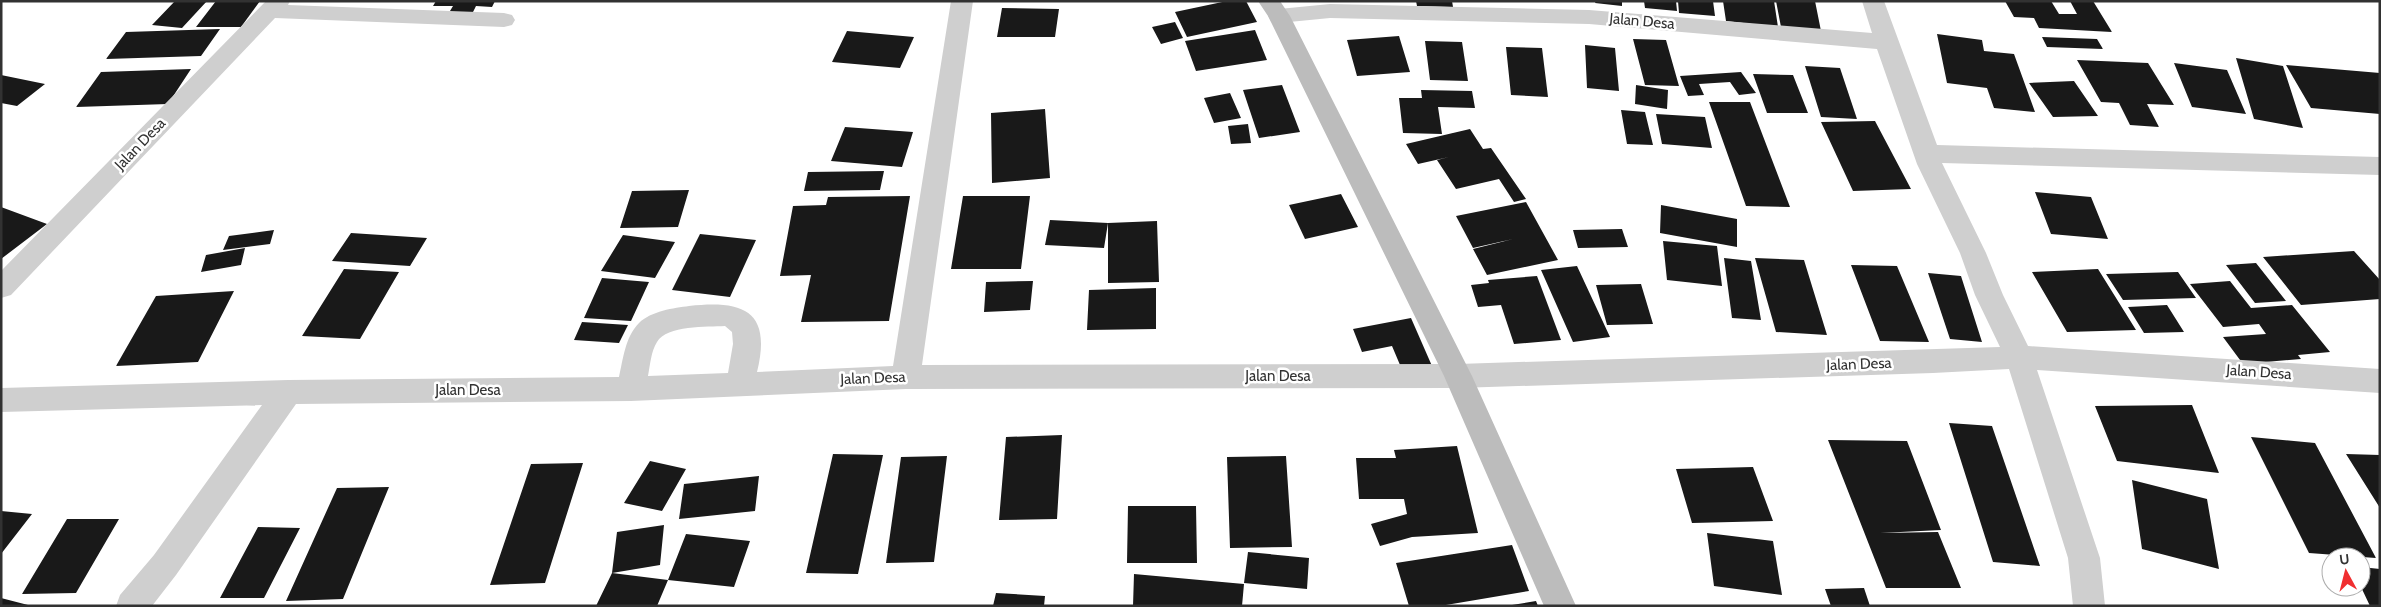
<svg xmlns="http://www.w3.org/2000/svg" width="2381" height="607" viewBox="0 0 2381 607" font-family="Cabin,sans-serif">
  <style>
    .building { fill: #191919 }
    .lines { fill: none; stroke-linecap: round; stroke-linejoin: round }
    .street { fill: #cfcfcf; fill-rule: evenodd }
    .secondary { fill: #bcbcbc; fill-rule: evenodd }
    .labels { text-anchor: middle; stroke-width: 5; stroke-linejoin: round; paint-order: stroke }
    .street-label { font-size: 15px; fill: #323232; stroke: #fff }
  </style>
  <rect width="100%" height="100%" fill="#fff"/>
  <!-- building -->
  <path class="building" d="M 175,1 L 207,1 L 182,28 L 152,25 Z
    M 216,1 L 260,1 L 241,27 L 196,27 Z
    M 436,1 L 495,1 L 492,7 L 476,6 L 471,16 L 447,16 L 453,6 L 433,6 Z
    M 1227,1 L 1246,1 L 1257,22 L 1187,37 L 1175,12 Z
    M 1416,1 L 1452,1 L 1453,7 L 1417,6 Z
    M 1596,1 L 1622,1 L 1622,6 L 1595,3 Z
    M 1644,1 L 1676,1 L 1677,11 L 1645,8 Z
    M 1678,1 L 1713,1 L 1715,16 L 1679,13 Z
    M 1723,1 L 1774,1 L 1778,27 L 1726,21 Z
    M 1776,1 L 1815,1 L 1821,31 L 1781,27 Z
    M 2005,1 L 2051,1 L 2059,14 L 2077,14 L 2070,1 L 2093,1 L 2112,32 L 2039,28 L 2034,18 L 2014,17 Z
    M 1002,8 L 1059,9 L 1055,37 L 997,37 Z
    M 1175,22 L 1183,38 L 1161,44 L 1152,27 Z
    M 220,29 L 201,56 L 106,59 L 126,32 Z
    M 1255,30 L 1267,60 L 1196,71 L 1185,41 Z
    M 847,31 L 914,37 L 900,68 L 832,62 Z
    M 1937,34 L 1982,40 L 1984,51 L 2014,54 L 2035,112 L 1994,108 L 1987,88 L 1947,83 Z
    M 1399,36 L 1410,72 L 1357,76 L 1347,40 Z
    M 2042,37 L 2097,39 L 2103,49 L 2047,47 Z
    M 1633,39 L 1666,40 L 1679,86 L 1645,85 Z
    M 1425,41 L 1462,42 L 1468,81 L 1430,80 Z
    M 1585,45 L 1615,48 L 1619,91 L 1587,88 Z
    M 1506,47 L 1542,48 L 1548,97 L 1511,95 Z
    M 2236,58 L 2283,66 L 2303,128 L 2254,119 Z
    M 2077,60 L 2148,63 L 2174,105 L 2147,104 L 2159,127 L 2130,125 L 2119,103 L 2101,102 Z
    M 2174,63 L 2227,70 L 2246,114 L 2192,107 Z
    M 2286,65 L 2380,73 L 2380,114 L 2311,108 Z
    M 1805,66 L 1840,68 L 1857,119 L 1821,117 Z
    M 191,69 L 168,104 L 76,107 L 101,72 Z
    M 1741,72 L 1756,93 L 1739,95 L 1730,82 L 1699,84 L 1704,95 L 1688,96 L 1680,76 Z
    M 1753,74 L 1793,75 L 1808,113 L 1767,113 Z
    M 1,75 L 45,84 L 17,106 L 1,103 Z
    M 2074,81 L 2098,116 L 2053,117 L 2029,83 Z
    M 1282,85 L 1300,132 L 1259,138 L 1243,90 Z
    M 1636,85 L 1668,90 L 1667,109 L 1635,104 Z
    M 1421,90 L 1472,91 L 1475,108 L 1438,107 L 1442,134 L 1403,133 L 1399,98 L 1422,98 Z
    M 1230,93 L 1241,118 L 1214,123 L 1204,98 Z
    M 1709,102 L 1750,102 L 1790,207 L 1746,206 Z
    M 1045,109 L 1050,178 L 992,183 L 991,113 Z
    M 1621,110 L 1645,112 L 1653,145 L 1627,144 Z
    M 1656,114 L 1705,117 L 1712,148 L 1662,144 Z
    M 1875,121 L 1911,189 L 1853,191 L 1821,122 Z
    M 1248,124 L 1251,143 L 1231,144 L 1228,126 Z
    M 845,127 L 913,132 L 902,167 L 831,161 Z
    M 1470,129 L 1483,149 L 1491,148 L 1526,199 L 1514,202 L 1499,179 L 1456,189 L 1437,160 L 1449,157 L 1418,164 L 1406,144 Z
    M 884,171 L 880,190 L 804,191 L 808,172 Z
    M 689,190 L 678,227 L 620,228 L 632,191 Z
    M 2035,192 L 2091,197 L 2108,239 L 2051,234 Z
    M 1341,194 L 1358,227 L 1305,239 L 1289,205 Z
    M 910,196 L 889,321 L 801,322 L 811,275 L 780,276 L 793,206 L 826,205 L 828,197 Z
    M 963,196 L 1030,196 L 1021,269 L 951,269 Z
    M 1526,202 L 1558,260 L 1487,275 L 1473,249 L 1513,239 L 1473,248 L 1456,216 Z
    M 1661,205 L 1737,219 L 1737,247 L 1660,233 Z
    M 1,207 L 47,224 L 1,259 Z
    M 1050,220 L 1108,223 L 1104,248 L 1045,245 Z
    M 1157,221 L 1159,282 L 1108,283 L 1108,223 Z
    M 1622,229 L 1628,247 L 1578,248 L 1573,230 Z
    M 274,230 L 270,244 L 223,250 L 229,236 Z
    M 351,233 L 427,238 L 410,266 L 332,261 Z
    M 700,234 L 756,240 L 730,297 L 672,290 Z
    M 623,235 L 675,242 L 655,278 L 601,271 Z
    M 1663,241 L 1717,246 L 1722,286 L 1667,280 Z
    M 245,248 L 241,265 L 201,272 L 206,255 Z
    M 2354,251 L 2380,280 L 2380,299 L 2301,305 L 2263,257 Z
    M 1724,258 L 1751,261 L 1761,320 L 1732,318 Z
    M 1755,258 L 1804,260 L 1827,335 L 1776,332 Z
    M 2256,263 L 2286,301 L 2255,303 L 2226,265 Z
    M 1851,265 L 1897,266 L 1929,342 L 1880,341 Z
    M 1577,266 L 1610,337 L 1573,342 L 1541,270 Z
    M 344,269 L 399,272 L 360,339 L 302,336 Z
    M 2098,269 L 2136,330 L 2067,332 L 2032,272 Z
    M 2178,272 L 2196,298 L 2123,300 L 2106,274 Z
    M 1928,273 L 1961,276 L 1982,342 L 1950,339 Z
    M 1537,276 L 1561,340 L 1514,344 L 1501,305 L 1478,307 L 1471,285 L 1489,283 L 1488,280 Z
    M 602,278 L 649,282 L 631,321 L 584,318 Z
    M 1033,281 L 1030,310 L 984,312 L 986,282 Z
    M 2230,281 L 2251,308 L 2292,305 L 2330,352 L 2298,355 L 2301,359 L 2243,364 L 2223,337 L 2266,334 L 2259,324 L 2223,327 L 2190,284 Z
    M 1641,284 L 1653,324 L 1607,325 L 1596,285 Z
    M 1156,288 L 1156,329 L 1087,330 L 1089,290 Z
    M 234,291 L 198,362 L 116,366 L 156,296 Z
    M 2167,305 L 2184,332 L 2144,333 L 2128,307 Z
    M 1411,318 L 1432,366 L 1403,372 L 1392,346 L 1362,352 L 1353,329 Z
    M 582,322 L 628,325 L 619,343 L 574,340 Z
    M 2192,405 L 2219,473 L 2117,461 L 2095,406 Z
    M 1949,423 L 1992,426 L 2040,566 L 1993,562 Z
    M 1062,435 L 1057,519 L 999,520 L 1006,437 Z
    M 2251,437 L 2315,443 L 2376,558 L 2309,553 Z
    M 1828,440 L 1907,441 L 1941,530 L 1880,533 L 1938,532 L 1961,588 L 1886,588 Z
    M 1457,446 L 1478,533 L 1412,537 L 1380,546 L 1371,524 L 1407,514 L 1404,499 L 1359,499 L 1356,458 L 1396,458 L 1394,450 Z
    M 833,454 L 883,455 L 858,574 L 806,573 Z
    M 2346,454 L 2380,455 L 2380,508 Z
    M 947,456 L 934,562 L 886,563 L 901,457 Z
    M 1286,456 L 1292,547 L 1230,548 L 1227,457 Z
    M 650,461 L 686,469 L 662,511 L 624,503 Z
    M 583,463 L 545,583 L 490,585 L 531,464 Z
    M 1753,467 L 1773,521 L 1692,523 L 1676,469 Z
    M 759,476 L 755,511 L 679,519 L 684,484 Z
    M 2132,480 L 2207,499 L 2219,569 L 2142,549 Z
    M 389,487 L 343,599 L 286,601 L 337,488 Z
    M 1128,506 L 1196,506 L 1197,563 L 1127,563 Z
    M 1,511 L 32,514 L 1,554 Z
    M 67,519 L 119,519 L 76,593 L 22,594 Z
    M 664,525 L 660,565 L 612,573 L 668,580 L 686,534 L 750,541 L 734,587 L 668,580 L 657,606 L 596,606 L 612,573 L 617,532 Z
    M 258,527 L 300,528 L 264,598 L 220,598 Z
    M 1707,533 L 1773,541 L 1782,595 L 1714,586 Z
    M 1512,545 L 1529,591 L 1440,606 L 1409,606 L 1396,563 Z
    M 1248,552 L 1309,558 L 1307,589 L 1244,583 Z
    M 2361,567 L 2380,569 L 2380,606 L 2370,606 L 2361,587 Z
    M 1134,574 L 1244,584 L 1242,606 L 1133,606 Z
    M 1864,588 L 1870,606 L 1831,606 L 1825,589 Z
    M 996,593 L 1045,596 L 1044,606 L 993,606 Z
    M 1,598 L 28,605 L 28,606 L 1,606 Z
    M 1536,601 L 1538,606 L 1512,606 L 1512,605 Z"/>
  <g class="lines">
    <!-- street -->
    <path class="street" d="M 266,1 L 290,1 L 288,5 L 504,13 L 512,15 L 515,20 L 512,25 L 504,27 L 275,18 L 11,295 L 1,298 L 1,271 Z
      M 951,1 L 973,1 L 922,365 L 1458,364 L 2000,347 L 1975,295 L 1960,253 L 1917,164 L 1877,49 L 1589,24 L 1330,18 L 1279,23 L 1271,21 L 1268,16 L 1271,11 L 1279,9 L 1330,4 L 1589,10 L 1872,33 L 1862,1 L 1884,1 L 1937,145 L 2380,157 L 2380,175 L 1942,163 L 1986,253 L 2003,295 L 2028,346 L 2380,369 L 2380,393 L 2037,370 L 2100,558 L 2105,606 L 2073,606 L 2068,558 L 2009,369 L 1933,373 L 1458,388 L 906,389 L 631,401 L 296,404 L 176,575 L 152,606 L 116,606 L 120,595 L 154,555 L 262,405 L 1,412 L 1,388 L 288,380 L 619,377 C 623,360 625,337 639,323 C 651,311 674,308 689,306 C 744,300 772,311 757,372 L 893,366 ZM 725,326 L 732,332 L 733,344 L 728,373 L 648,376 C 650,366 651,351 657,342 C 667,325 707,327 725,326 Z"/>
    <!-- secondary -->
    <path class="secondary" d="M 1258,1 L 1280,1 L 1290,16 L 1472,376 L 1576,606 L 1544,606 L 1444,376 L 1268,16 Z"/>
  </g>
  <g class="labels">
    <!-- street labels -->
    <g class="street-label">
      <text transform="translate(1642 21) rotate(5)" y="5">Jalan Desa</text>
      <text transform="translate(140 144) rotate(-46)" y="5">Jalan Desa</text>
      <text transform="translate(1859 364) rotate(-2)" y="5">Jalan Desa</text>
      <text transform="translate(2259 372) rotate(4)" y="5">Jalan Desa</text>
      <text x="1278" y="381">Jalan Desa</text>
      <text transform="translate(873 378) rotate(-2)" y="5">Jalan Desa</text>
      <text x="468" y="395">Jalan Desa</text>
    </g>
  </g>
  <!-- border -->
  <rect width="2381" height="607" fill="none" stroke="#323232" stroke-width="5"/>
  <!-- north arrow -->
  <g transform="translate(2346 572) rotate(353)"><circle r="24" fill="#ffffff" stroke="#adadad"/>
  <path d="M0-4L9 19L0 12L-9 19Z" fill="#f02e30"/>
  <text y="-8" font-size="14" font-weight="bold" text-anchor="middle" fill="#323232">U</text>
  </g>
</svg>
